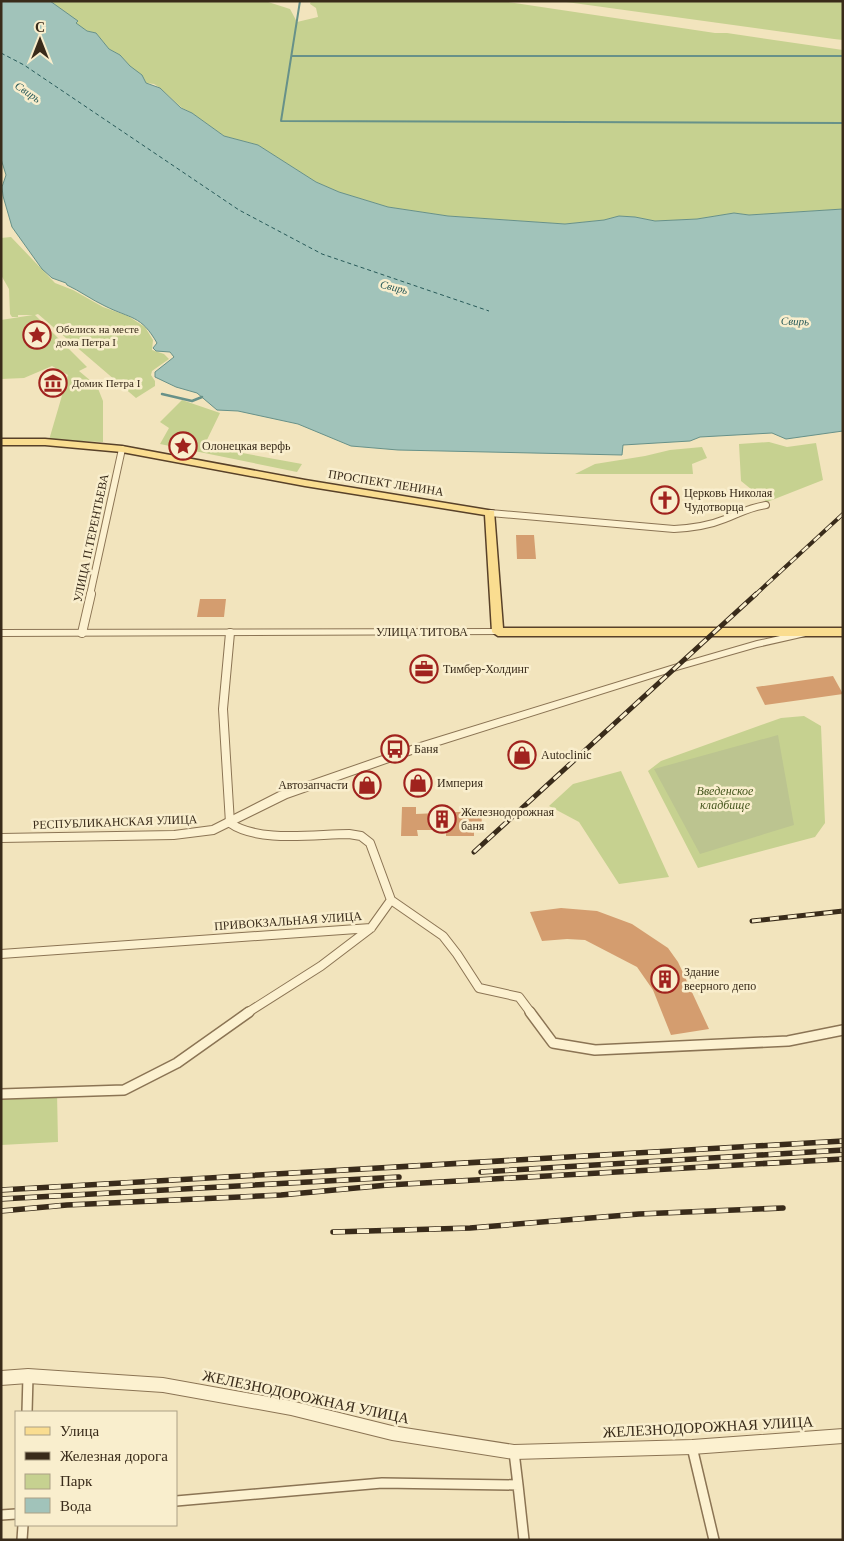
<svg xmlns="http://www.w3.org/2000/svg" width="844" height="1541" viewBox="0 0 844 1541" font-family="'Times New Roman',serif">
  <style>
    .green { fill: #c6d190 }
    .cemetery { fill: #bcc490 }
    .water { fill: #a1c3ba; stroke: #679189 }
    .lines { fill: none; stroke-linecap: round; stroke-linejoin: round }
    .stream-far1 { stroke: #679189; stroke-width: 2 }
    .stream { stroke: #679189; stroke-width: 2.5 }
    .ferry { stroke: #285a59; stroke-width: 1; stroke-dasharray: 4 3; stroke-linecap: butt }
    .building { fill: #d49d6f }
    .minor-far2-casing { stroke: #8b7454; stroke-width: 8 }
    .minor-far1-casing { stroke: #8b7454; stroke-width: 10 }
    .minor-casing { stroke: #8b7454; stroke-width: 12 }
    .tertiary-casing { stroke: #8b7454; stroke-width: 2 }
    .primary-casing { stroke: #584129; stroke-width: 3 }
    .minor-far2 { stroke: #fcf1d0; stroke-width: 6 }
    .minor-far1 { stroke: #fcf1d0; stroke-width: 8 }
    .minor { stroke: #fcf1d0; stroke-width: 9 }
    .tertiary { fill: #fcf1d0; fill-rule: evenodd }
    .primary { fill: #fadd90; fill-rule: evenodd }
    .rail-far2-casing { stroke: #392b1a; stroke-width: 4 }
    .rail-far1-casing { stroke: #392b1a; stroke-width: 5 }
    .rail-casing { stroke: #392b1a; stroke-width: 5.5 }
    .rail-far2 { stroke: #f9eecd; stroke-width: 2.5; stroke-dasharray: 8; stroke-linecap: butt }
    .rail-far1 { stroke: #f9eecd; stroke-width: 3; stroke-dasharray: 9; stroke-linecap: butt }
    .rail { stroke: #f9eecd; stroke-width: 4; stroke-dasharray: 12; stroke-linecap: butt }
    .labels { text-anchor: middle; stroke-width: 5; stroke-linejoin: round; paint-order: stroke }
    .far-water-label { font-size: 11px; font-style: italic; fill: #285a59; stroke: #f9eecd }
    .far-poi-label { font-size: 11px; fill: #392b1a; stroke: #f9eecd; text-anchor: start }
    .poi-label { font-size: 12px; fill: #392b1a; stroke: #f9eecd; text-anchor: start }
    .street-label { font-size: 12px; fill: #392b1a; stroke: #f9eecd }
    .park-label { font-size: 12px; font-style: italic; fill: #47571f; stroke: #f9eecd }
    .near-street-label { font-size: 15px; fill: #392b1a; stroke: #f9eecd }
  </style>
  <rect width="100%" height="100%" fill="#f2e4bd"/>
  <!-- green -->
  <path class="green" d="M 50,1 L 265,1 L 290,9 L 297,22 L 318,17 L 316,8 L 310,4 L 311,1 L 502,1 L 715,33 L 727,33 L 843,50 L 843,209 L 749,215 L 734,213 L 697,219 L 655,221 L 635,217 L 619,216 L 604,220 L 565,224 L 448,216 L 388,207 L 339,192 L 316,182 L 258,145 L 224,136 L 192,113 L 182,108 L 160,88 L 154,84 L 146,83 L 141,75 L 130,66 L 120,55 L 109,49 L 96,33 L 87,31 L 75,23 L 77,21 Z
    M 559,1 L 843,1 L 843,40 L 834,39 Z
    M 11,237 L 55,283 L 73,290 L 103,307 L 128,316 L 145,327 L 153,340 L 152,350 L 164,354 L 169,359 L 152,371 L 151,375 L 155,381 L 155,386 L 136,398 L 38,314 L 35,315 L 87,367 L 79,371 L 97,386 L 103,401 L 103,442 L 49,440 L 68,375 L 52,366 L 24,378 L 1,379 L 1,320 L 33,315 L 18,315 L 18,317 L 12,317 L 10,314 L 9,289 L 1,275 L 1,238 Z
    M 182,400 L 220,413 L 204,446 L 302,464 L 297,472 L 160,444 L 169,428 L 160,422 Z
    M 769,442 L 787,447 L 816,443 L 823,480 L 767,502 L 741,481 L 739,444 Z
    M 702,447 L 707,458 L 692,464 L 693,474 L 575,474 L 595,464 L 645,456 L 670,450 Z
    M 804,716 L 821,726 L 825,823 L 815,837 L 698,868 L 648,771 L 661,761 L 781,718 Z
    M 621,771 L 669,877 L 619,884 L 579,822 L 549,806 L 573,784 Z
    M 57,1092 L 58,1142 L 1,1145 L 1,1094 Z"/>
  <!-- cemetery -->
  <path class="cemetery" d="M 778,735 L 794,825 L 700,854 L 654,769 Z"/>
  <!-- water -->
  <path class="water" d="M 1,1 L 50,1 L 78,21 L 76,23 L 87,31 L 96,33 L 109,49 L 120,55 L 130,66 L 142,75 L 146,83 L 160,88 L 181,108 L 192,113 L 224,136 L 258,145 L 316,182 L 339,192 L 388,207 L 448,216 L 565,224 L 604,220 L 619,216 L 635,217 L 655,221 L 697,219 L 734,213 L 749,215 L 843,209 L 843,431 L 786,439 L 772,433 L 700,437 L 690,441 L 623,445 L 622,455 L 398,450 L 351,446 L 298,424 L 238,411 L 217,410 L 197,393 L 176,387 L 155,377 L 155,372 L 174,357 L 170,352 L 156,351 L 153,348 L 157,343 C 141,315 131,319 105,306 C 92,300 80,291 67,285 L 66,283 L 52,278 L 42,269 L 12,227 L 3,196 L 2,187 L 6,175 L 1,159 Z"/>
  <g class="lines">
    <!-- stream-far1 -->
    <path class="stream-far1" d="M 300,1 L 281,121 L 843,123
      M 292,56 L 843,56"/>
    <!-- stream -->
    <path class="stream" d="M 162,394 L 192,401 L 202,397"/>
    <!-- ferry -->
    <path class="ferry" d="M 1,53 L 24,65 L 239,210 L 322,254 L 489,311"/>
  </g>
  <!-- building -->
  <path class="building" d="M 516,535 L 534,535 L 536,559 L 517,559 Z
    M 200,599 L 226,599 L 224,617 L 197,617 Z
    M 833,676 L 843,694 L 765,705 L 756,687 Z
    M 402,807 L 416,807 L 416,814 L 481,811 L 482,824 L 474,824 L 474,836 L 446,836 L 446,830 L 417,830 L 418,836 L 401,836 Z
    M 561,908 L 597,911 L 632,924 L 668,948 L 678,962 L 709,1029 L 671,1035 L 653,990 L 637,967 L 585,940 L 567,939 L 542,941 L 530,912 Z"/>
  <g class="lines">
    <!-- minor-far2 casing -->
    <g class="minor-far2-casing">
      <path id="minor-far2" d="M 490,513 L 674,529 C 692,528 708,526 725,519 C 741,513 747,508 766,505
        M 90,595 L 122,449"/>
    </g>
    <!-- minor-far1 casing -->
    <g class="minor-far1-casing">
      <path id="minor-far1" d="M 82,633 L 91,594
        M 230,633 L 223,709 L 230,823 C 258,843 315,834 349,834 L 361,836 L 370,843 L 391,900 L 371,928 L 321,966 L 247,1013
        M 391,900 L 443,936 L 457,954 L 479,988 L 519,997 L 531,1013
        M 1,954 L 371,928"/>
    </g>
    <!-- minor casing -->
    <g class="minor-casing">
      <path id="minor" d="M 530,1012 L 553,1043 L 595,1050 L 788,1041 L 843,1030
        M 1,1094 L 124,1090 L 177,1063 L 249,1012
        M 27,1412 L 28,1376
        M 692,1447 L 714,1540
        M 518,1485 L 524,1540
        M 176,1501 L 382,1483 L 518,1485 L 514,1452
        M 1,1515 L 16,1514
        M 22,1540 L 23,1525"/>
    </g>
    <!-- tertiary casing -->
    <g class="tertiary-casing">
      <path id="tertiary" d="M 498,629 L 501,630 L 503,632 L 501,634 L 1,636 L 1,630 Z
        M 807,630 L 810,631 L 812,633 L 810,635 L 757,647 L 680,669 L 426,749 L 287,798 L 214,834 L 174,839 L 1,842 L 1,834 L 174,831 L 212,826 L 279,792 L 420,743 L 674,665 L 757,641 Z
        M 28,1369 L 163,1378 L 291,1401 L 392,1426 L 514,1445 L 692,1440 L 843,1429 L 843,1443 L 692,1454 L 514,1459 L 392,1440 L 291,1415 L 163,1392 L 28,1383 L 1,1385 L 1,1371 Z"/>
    </g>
    <!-- primary casing -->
    <g class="primary-casing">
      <path id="primary" d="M 1,439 L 45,439 L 122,446 L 305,480 L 494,511 L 503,628 L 843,628 L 843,636 L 498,636 L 492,632 L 485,515 L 305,486 L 122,452 L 45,445 L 1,445 Z"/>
    </g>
    <!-- minor-far2 -->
    <use href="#minor-far2" class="minor-far2"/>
    <!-- minor-far1 -->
    <use href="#minor-far1" class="minor-far1"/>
    <!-- minor -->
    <use href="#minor" class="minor"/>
    <!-- tertiary -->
    <use href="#tertiary" class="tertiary"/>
    <!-- primary -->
    <use href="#primary" class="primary"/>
    <!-- rail-far2 casing -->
    <g class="rail-far2-casing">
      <path id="rail-far2" d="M 755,595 L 843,514"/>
    </g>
    <!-- rail-far1 casing -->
    <g class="rail-far1-casing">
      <path id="rail-far1" d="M 474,852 L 756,594
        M 752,921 L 843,911"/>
    </g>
    <!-- rail casing -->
    <g class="rail-casing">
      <path id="rail" d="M 481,1172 L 843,1150
        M 1,1190 L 843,1141
        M 1,1199 L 399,1177
        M 1,1211 L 67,1205 L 281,1195 L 388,1185 L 843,1159
        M 333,1232 L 470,1228 L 639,1214 L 783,1208"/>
    </g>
    <!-- rail-far2 -->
    <use href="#rail-far2" class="rail-far2"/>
    <!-- rail-far1 -->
    <use href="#rail-far1" class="rail-far1"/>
    <!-- rail -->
    <use href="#rail" class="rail"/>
  </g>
  <!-- icons -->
  <defs>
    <g id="sight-ring" transform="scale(1.4375)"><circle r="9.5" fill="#f9eecd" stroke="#a0231e" stroke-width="1.5"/><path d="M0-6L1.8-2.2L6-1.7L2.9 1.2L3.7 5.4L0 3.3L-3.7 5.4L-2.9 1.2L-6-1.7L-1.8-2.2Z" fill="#a0231e"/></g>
    <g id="museum-ring" transform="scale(1.4375)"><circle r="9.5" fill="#f9eecd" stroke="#a0231e" stroke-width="1.5"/><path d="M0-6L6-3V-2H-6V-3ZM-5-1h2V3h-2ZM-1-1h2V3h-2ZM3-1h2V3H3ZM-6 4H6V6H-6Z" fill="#a0231e"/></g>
    <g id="church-ring" transform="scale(1.4375)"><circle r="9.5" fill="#f9eecd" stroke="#a0231e" stroke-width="1.5"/><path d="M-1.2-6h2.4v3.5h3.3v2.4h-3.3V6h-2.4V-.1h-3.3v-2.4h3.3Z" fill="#a0231e"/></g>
    <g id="office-ring" transform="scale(1.4375)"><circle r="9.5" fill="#f9eecd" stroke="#a0231e" stroke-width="1.5"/><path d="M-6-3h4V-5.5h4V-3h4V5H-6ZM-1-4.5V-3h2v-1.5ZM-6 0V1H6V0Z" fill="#a0231e"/></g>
    <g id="bus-ring" transform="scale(1.4375)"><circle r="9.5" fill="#f9eecd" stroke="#a0231e" stroke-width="1.5"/><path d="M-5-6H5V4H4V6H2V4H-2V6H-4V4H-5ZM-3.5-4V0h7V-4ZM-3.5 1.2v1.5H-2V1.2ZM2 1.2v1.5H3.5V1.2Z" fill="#a0231e"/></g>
    <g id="shop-ring" transform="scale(1.4375)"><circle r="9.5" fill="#f9eecd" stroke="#a0231e" stroke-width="1.5"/><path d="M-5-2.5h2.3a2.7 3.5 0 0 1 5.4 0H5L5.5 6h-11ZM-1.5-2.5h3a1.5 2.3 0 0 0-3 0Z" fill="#a0231e"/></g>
    <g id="building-ring" transform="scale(1.4375)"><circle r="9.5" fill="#f9eecd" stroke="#a0231e" stroke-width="1.5"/><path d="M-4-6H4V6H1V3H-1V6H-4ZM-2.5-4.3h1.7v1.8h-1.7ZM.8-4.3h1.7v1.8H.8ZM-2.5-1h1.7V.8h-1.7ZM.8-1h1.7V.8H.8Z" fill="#a0231e"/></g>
  </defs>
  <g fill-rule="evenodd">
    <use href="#sight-ring" x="37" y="335"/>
    <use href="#museum-ring" x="53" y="383"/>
    <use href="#sight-ring" x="183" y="446"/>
    <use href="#church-ring" x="665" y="500"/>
    <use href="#office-ring" x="424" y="669"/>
    <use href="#bus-ring" x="395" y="749"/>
    <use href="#shop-ring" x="522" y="755"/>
    <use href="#shop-ring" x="418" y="783"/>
    <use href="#shop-ring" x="367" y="785"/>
    <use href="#building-ring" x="442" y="819"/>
    <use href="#building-ring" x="665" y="979"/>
  </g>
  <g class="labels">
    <!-- far-water labels -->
    <g class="far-water-label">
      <text transform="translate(28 92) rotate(34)" y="4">Свирь</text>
      <text transform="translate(394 287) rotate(14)" y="4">Свирь</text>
      <text transform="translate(795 321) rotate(2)" y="4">Свирь</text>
    </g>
    <!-- far-poi labels -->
    <g class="far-poi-label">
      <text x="56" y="333">Обелиск на месте<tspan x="56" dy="13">дома Петра I</tspan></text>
      <text x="72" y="387">Домик Петра I</text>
    </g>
    <!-- poi labels -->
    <g class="poi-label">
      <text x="202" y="450">Олонецкая верфь</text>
      <text x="684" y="497">Церковь Николая<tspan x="684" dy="14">Чудотворца</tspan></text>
      <text x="443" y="673">Тимбер-Холдинг</text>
      <text x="414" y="753">Баня</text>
      <text x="541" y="759">Autoclinic</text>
      <text x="437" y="787">Империя</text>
      <text x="348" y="789" text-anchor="end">Автозапчасти</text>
      <text x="461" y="816">Железнодорожная<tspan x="461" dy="14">баня</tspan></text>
      <text x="684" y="976">Здание<tspan x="684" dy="14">веерного депо</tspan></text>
    </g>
    <!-- street labels -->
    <g class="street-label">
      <text transform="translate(386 483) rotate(9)" y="4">ПРОСПЕКТ ЛЕНИНА</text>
      <text transform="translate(91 538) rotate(-78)" y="4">УЛИЦА П.ТЕРЕНТЬЕВА</text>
      <text x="422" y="636">УЛИЦА ТИТОВА</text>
      <text transform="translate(115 822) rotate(-2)" y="4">РЕСПУБЛИКАНСКАЯ УЛИЦА</text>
      <text transform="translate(288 921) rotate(-4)" y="4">ПРИВОКЗАЛЬНАЯ УЛИЦА</text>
    </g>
    <!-- park labels -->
    <g class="park-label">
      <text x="725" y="795">Введенское<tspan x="725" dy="14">кладбище</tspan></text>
    </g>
    <!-- near-street labels -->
    <g class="near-street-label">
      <text transform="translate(306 1397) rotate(12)" y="5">ЖЕЛЕЗНОДОРОЖНАЯ УЛИЦА</text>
      <text transform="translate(708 1427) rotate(-3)" y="5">ЖЕЛЕЗНОДОРОЖНАЯ УЛИЦА</text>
    </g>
  </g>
  <!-- border -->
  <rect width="844" height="1541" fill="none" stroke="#392b1a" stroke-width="5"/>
  <!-- legend -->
  <rect x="15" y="1411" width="162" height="115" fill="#f9eecd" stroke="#aca085"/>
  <rect x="25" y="1427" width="25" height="8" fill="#fadd90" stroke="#aca085"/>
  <text x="60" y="1436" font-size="15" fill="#392b1a">Улица</text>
  <rect x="25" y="1452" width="25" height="8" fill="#392b1a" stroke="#aca085"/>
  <text x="60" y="1461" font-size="15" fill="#392b1a">Железная дорога</text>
  <rect x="25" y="1474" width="25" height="15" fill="#c6d190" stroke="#aca085"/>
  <text x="60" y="1486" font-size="15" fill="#392b1a">Парк</text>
  <rect x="25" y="1498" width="25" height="15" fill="#a1c3ba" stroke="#aca085"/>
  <text x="60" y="1511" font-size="15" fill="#392b1a">Вода</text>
  <!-- north arrow -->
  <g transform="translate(40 40)" stroke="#f9eecd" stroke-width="4" paint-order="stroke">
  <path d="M0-4L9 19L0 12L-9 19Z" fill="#392b1a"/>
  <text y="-8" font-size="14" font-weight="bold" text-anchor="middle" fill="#392b1a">С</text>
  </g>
</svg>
